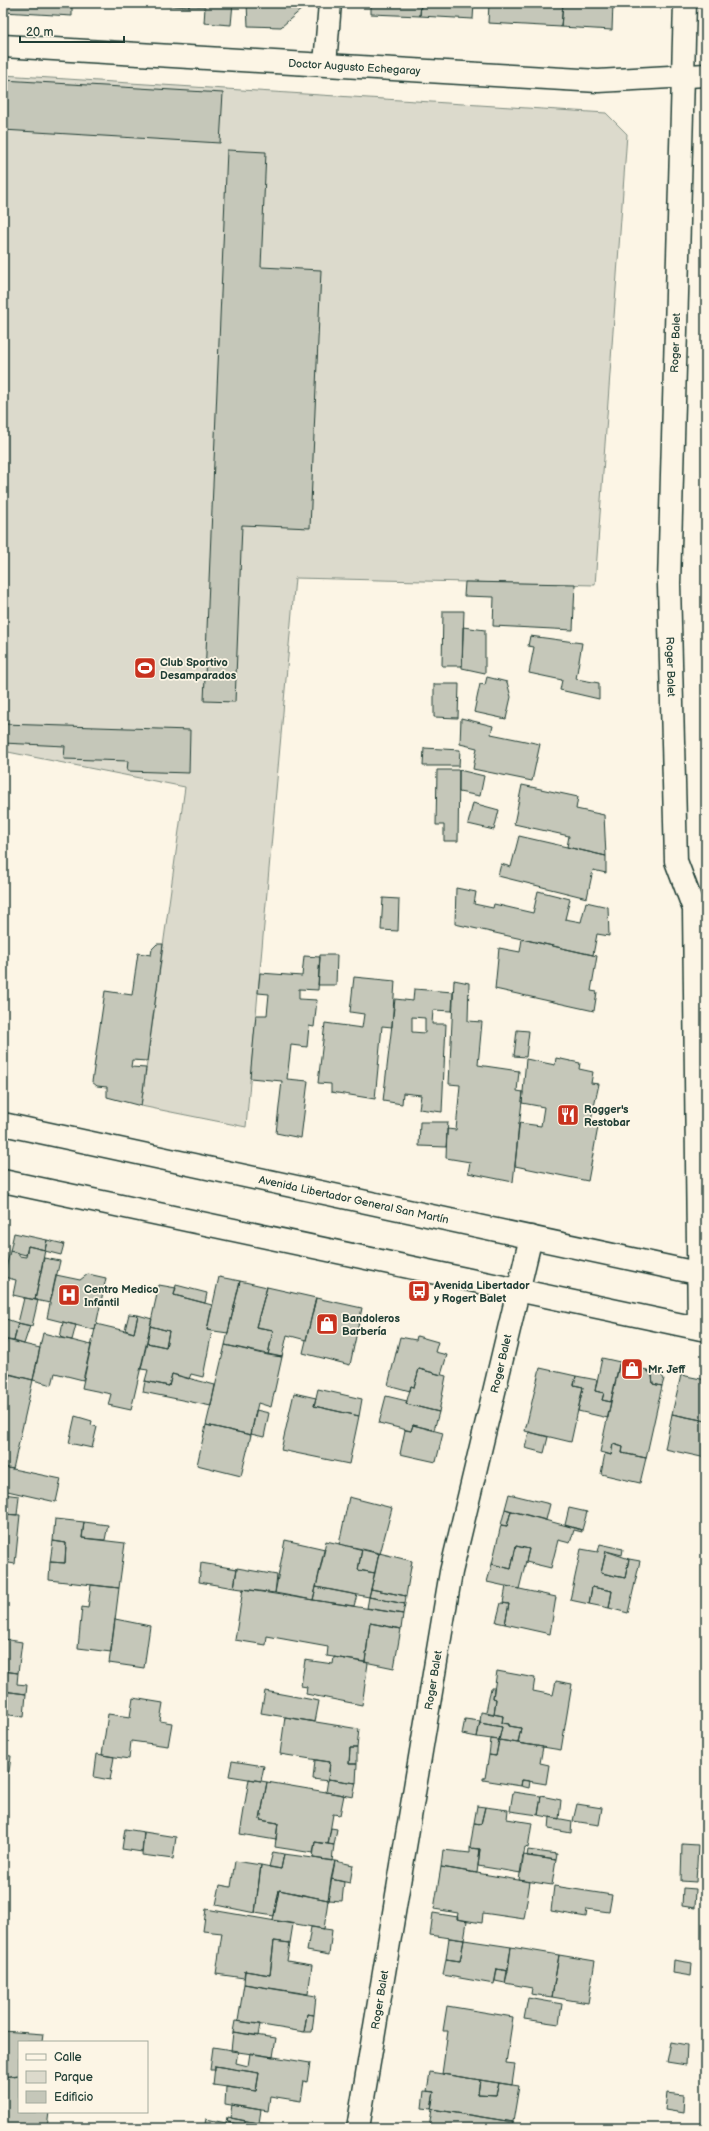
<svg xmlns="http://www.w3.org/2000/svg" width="709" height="2131" viewBox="0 0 709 2131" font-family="'Balsamiq Sans',sans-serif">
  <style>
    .green { fill: #dcdacc; stroke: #7e8c80 }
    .building { fill: #c5c7b9; stroke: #1f3d34; fill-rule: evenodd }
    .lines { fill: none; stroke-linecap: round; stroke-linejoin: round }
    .street-casing { stroke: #1f3d34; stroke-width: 25 }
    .primary-casing { stroke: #1f3d34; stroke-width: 25 }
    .street { stroke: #fcf5e5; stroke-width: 22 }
    .primary { stroke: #fcf5e5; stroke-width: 22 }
    .labels { text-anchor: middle; stroke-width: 3.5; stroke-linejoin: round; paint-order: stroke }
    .street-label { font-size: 11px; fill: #1f3d34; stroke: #fcf5e5 }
    .poi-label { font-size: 11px; font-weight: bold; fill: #1f3d34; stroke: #fcf5e5; text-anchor: start }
  </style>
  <rect width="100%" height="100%" fill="#fcf5e5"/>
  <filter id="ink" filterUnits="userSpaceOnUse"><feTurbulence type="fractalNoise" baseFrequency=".025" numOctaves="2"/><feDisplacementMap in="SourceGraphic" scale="8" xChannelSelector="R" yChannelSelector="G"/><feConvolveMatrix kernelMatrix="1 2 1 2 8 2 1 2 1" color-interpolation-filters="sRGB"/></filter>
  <g filter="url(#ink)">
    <!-- green -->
    <path class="green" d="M 3,75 L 606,113 L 627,134 L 595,585 L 295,578 L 246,1127 L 141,1106 L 185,787 L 3,751 Z"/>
    <!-- building -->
    <path class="building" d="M 3,3 L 72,3 L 72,16 L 3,12 Z
      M 137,3 L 189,3 L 189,7 L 137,4 Z
      M 189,3 L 233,3 L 231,25 L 204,23 L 205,7 L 189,7 Z
      M 247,3 L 304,3 L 303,8 L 281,27 L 248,26 Z
      M 371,3 L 421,3 L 420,16 L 371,14 Z
      M 421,3 L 474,3 L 473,19 L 420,16 Z
      M 489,3 L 563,3 L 561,27 L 488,23 Z
      M 563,3 L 613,3 L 612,30 L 561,27 Z
      M 3,80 L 223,93 L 220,143 L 3,130 Z
      M 227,150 L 266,152 L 261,267 L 321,270 L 310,528 L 242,525 L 235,702 L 204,701 Z
      M 465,582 L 575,584 L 573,630 L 493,626 L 494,597 L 464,596 Z
      M 443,611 L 464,611 L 462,666 L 442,666 Z
      M 463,627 L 485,630 L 485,673 L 462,668 Z
      M 530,636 L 582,643 L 576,679 L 599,683 L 599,699 L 560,690 L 562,680 L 529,673 L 534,647 L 528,646 Z
      M 487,677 L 507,682 L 511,697 L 506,719 L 474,712 L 480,684 L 485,685 Z
      M 434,684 L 459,684 L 458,718 L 434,717 Z
      M 461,718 L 493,726 L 491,734 L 540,744 L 532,781 L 473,769 L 477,748 L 460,744 Z
      M 3,724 L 190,730 L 189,773 L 127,771 L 128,761 L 64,759 L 65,746 L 3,743 Z
      M 424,748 L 460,750 L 459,766 L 423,766 Z
      M 437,770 L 459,770 L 458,841 L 444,841 L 444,825 L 436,825 Z
      M 459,770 L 484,776 L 480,796 L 459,792 Z
      M 522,785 L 578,797 L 576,809 L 604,815 L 606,856 L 567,847 L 569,836 L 514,824 Z
      M 473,803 L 499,810 L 494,830 L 468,824 Z
      M 519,836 L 606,856 L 606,873 L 593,870 L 587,898 L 498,876 L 501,864 L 511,867 Z
      M 456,888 L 476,892 L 474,904 L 493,908 L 494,904 L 533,913 L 538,891 L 570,899 L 565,919 L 581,922 L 586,902 L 608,907 L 609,936 L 597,934 L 593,955 L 455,924 Z
      M 383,898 L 399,899 L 398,931 L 381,930 Z
      M 522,939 L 597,956 L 591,991 L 597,992 L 594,1011 L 495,989 L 499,948 L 520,952 Z
      M 157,944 L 163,944 L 147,1061 L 132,1060 L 131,1067 L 146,1068 L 141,1106 L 107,1097 L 107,1087 L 97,1086 L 92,1082 L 105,991 L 132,995 L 138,953 L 151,955 L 152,949 Z
      M 320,955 L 337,955 L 336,985 L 318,985 Z
      M 304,956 L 320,957 L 318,990 L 299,989 L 299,999 L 317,1000 L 314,1027 L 309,1026 L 307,1047 L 291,1045 L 287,1079 L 308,1081 L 301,1138 L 276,1133 L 282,1081 L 250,1078 L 256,1015 L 267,1015 L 269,994 L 258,993 L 260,973 L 302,976 Z
      M 354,977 L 395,981 L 392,1027 L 382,1026 L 375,1099 L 331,1092 L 331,1084 L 318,1083 L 325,1023 L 362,1028 L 364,1014 L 350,1012 Z
      M 454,980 L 469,983 L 468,1021 L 482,1022 L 478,1065 L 519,1071 L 517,1091 L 523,1092 L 513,1182 L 468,1173 L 470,1162 L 446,1158 L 447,1129 L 456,1130 L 460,1085 L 449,1084 Z
      M 414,989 L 453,992 L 452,1011 L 433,1010 L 432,1024 L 446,1024 L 442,1112 L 419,1109 L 421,1095 L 403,1093 L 402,1104 L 383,1101 L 395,999 L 413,1001 ZM 412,1017 L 425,1018 L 425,1033 L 412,1032 Z
      M 517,1030 L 529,1031 L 526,1057 L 514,1056 Z
      M 556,1058 L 580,1063 L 579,1069 L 593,1072 L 591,1083 L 599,1084 L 590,1125 L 598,1127 L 588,1181 L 515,1166 L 519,1123 L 541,1126 L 544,1107 L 522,1103 L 526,1059 L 555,1065 Z
      M 420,1122 L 448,1122 L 446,1147 L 419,1146 Z
      M 14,1233 L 47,1240 L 45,1250 L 28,1246 L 26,1255 L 10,1251 Z
      M 47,1240 L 64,1244 L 61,1255 L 45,1251 Z
      M 28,1246 L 45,1250 L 35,1300 L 13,1295 L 16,1280 L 4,1277 L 10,1251 L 19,1253 L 19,1256 L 26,1257 Z
      M 44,1258 L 60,1261 L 50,1303 L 35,1300 Z
      M 88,1274 L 106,1278 L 95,1330 L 47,1318 L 56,1275 L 80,1280 Z
      M 219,1277 L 240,1281 L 228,1333 L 207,1330 Z
      M 240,1281 L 267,1287 L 256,1327 L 273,1330 L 268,1355 L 225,1345 Z
      M 159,1285 L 176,1288 L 174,1295 L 212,1305 L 207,1330 L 212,1331 L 203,1377 L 191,1374 L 189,1379 L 172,1374 L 169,1386 L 145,1381 L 148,1370 L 141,1369 L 147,1343 L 166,1347 L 169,1331 L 150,1326 Z
      M 176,1285 L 207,1293 L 205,1303 L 174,1295 Z
      M 267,1287 L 316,1298 L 306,1340 L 287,1335 L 282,1357 L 268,1355 L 273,1330 L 256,1327 Z
      M 24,1298 L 38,1300 L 32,1326 L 18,1323 Z
      M 316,1298 L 362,1308 L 350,1365 L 303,1353 Z
      M 129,1314 L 138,1315 L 134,1333 L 125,1330 Z
      M 138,1315 L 152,1319 L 131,1410 L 108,1405 L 111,1394 L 82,1388 L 96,1324 L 134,1333 Z
      M 3,1318 L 18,1323 L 14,1341 L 3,1339 Z
      M 63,1322 L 76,1325 L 72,1340 L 60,1338 Z
      M 18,1323 L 30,1326 L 24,1344 L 14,1341 Z
      M 150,1326 L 169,1331 L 166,1347 L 147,1343 Z
      M 43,1333 L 91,1345 L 83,1380 L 55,1373 L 52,1385 L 33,1380 Z
      M 417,1336 L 438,1342 L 435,1352 L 447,1355 L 441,1375 L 419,1369 L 414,1387 L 411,1386 L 410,1391 L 388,1385 L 400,1337 L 416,1340 Z
      M 7,1340 L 40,1348 L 33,1380 L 3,1373 L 3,1353 Z
      M 225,1345 L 282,1357 L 271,1407 L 258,1403 L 251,1435 L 206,1425 Z
      M 602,1358 L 620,1362 L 611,1402 L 602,1400 L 604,1393 L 595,1391 Z
      M 619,1364 L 647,1370 L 652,1375 L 653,1384 L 662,1386 L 646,1458 L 622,1453 L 623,1447 L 613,1444 L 611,1455 L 600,1452 Z
      M 540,1368 L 576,1376 L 574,1385 L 583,1387 L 571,1442 L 525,1431 Z
      M 419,1369 L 446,1376 L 439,1412 L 406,1404 L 411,1386 L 414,1387 Z
      M 646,1370 L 660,1373 L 664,1379 L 662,1386 L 653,1384 L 652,1375 Z
      M 10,1374 L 33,1380 L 13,1469 L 3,1467 L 3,1385 L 7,1386 Z
      M 172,1374 L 215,1385 L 211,1406 L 143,1392 L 145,1381 L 169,1386 Z
      M 681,1375 L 706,1380 L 706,1421 L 672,1414 Z
      M 576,1376 L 597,1380 L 595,1391 L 604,1393 L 602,1400 L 611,1402 L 608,1418 L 578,1411 L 583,1387 L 574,1385 Z
      M 318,1389 L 362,1399 L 359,1416 L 314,1406 Z
      M 294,1393 L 316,1398 L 314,1406 L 359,1416 L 349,1464 L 281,1450 Z
      M 386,1396 L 407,1401 L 406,1404 L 439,1412 L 434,1430 L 413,1425 L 411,1431 L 379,1423 Z
      M 256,1410 L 269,1413 L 264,1437 L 251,1434 Z
      M 672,1414 L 706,1421 L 706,1458 L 665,1449 Z
      M 75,1416 L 92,1421 L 91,1425 L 97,1427 L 92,1448 L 69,1443 Z
      M 206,1425 L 251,1435 L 241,1476 L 197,1465 Z
      M 413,1425 L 443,1433 L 436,1462 L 400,1454 L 405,1430 L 411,1431 Z
      M 529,1432 L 548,1437 L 544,1453 L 525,1448 Z
      M 613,1444 L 623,1447 L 622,1453 L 646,1458 L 640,1483 L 601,1474 L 605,1453 L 611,1455 Z
      M 3,1467 L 61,1479 L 56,1502 L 3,1490 Z
      M 3,1494 L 19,1496 L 17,1515 L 3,1514 Z
      M 509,1494 L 550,1504 L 546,1520 L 505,1509 Z
      M 349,1497 L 392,1508 L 380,1554 L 339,1544 Z
      M 569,1508 L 587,1512 L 582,1530 L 565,1525 Z
      M 505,1509 L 511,1511 L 507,1526 L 501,1525 Z
      M 511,1511 L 582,1530 L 582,1532 L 574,1530 L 570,1543 L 558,1540 L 551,1568 L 526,1562 L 529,1549 L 516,1546 L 511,1569 L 492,1564 L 501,1525 L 507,1526 Z
      M 3,1514 L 20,1515 L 15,1564 L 3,1562 Z
      M 55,1519 L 84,1522 L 82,1538 L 125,1543 L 119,1588 L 49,1580 L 50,1562 L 65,1563 L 66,1543 L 53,1541 Z
      M 84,1522 L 108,1525 L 105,1540 L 82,1538 Z
      M 285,1540 L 325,1549 L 313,1600 L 275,1593 Z
      M 53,1541 L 66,1543 L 65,1563 L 50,1562 Z
      M 326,1541 L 362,1549 L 358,1570 L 375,1573 L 369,1597 L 316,1587 Z
      M 600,1544 L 623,1549 L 622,1555 L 606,1551 L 601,1573 L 625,1578 L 629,1559 L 640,1561 L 628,1613 L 609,1608 L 612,1591 L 592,1587 L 589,1604 L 570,1600 L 581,1549 L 598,1552 Z
      M 516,1546 L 529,1549 L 519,1589 L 487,1582 L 492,1564 L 511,1569 Z
      M 362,1549 L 379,1553 L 375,1573 L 358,1570 Z
      M 606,1551 L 629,1559 L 625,1578 L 601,1573 Z
      M 379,1553 L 412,1561 L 406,1596 L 371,1589 Z
      M 201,1563 L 237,1569 L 234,1588 L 199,1582 Z
      M 237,1568 L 277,1575 L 275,1593 L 234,1588 Z
      M 91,1585 L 119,1588 L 111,1652 L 78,1648 L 82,1607 L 88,1608 Z
      M 506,1586 L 556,1597 L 550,1634 L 505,1624 L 509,1604 L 503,1603 Z
      M 316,1587 L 357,1595 L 354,1606 L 313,1600 Z
      M 592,1587 L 612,1591 L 609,1608 L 589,1604 Z
      M 243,1589 L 403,1614 L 401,1629 L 370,1623 L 365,1662 L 327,1656 L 328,1647 L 267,1636 L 266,1645 L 235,1640 Z
      M 371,1589 L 406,1596 L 405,1604 L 369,1597 Z
      M 369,1597 L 405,1604 L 403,1614 L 367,1608 Z
      M 501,1603 L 509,1604 L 505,1624 L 496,1622 Z
      M 115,1619 L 150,1626 L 144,1668 L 109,1663 Z
      M 370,1623 L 401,1629 L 394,1668 L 365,1662 Z
      M 3,1639 L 22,1642 L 18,1673 L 3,1671 Z
      M 334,1657 L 368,1663 L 362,1705 L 306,1694 L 307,1687 L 301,1686 L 305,1660 L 333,1664 Z
      M 3,1671 L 18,1673 L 17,1684 L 27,1685 L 26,1694 L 3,1691 Z
      M 497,1671 L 535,1678 L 533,1691 L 553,1695 L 556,1681 L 572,1684 L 561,1750 L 518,1743 L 521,1728 L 509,1726 L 509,1724 L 502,1723 L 503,1716 L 494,1714 L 496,1699 L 493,1698 Z
      M 491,1688 L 494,1688 L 493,1698 L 496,1699 L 494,1714 L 486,1712 Z
      M 3,1691 L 26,1694 L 24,1717 L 3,1714 Z
      M 265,1691 L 319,1701 L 315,1722 L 261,1713 Z
      M 133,1698 L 163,1703 L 160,1721 L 172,1723 L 168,1746 L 131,1741 L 129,1759 L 102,1755 L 108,1714 L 130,1717 Z
      M 481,1712 L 503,1716 L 502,1723 L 509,1724 L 509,1726 L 521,1728 L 518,1743 L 499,1740 L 502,1727 L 480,1723 Z
      M 285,1717 L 359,1729 L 357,1748 L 350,1748 L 349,1764 L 357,1764 L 356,1783 L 328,1779 L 330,1762 L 280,1754 Z
      M 465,1719 L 480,1721 L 477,1737 L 462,1734 Z
      M 480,1723 L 502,1727 L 499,1740 L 477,1737 Z
      M 491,1739 L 499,1740 L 496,1756 L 489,1755 Z
      M 499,1740 L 543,1747 L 540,1763 L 549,1765 L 546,1784 L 522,1780 L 521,1786 L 483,1780 L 483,1778 L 485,1778 L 489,1755 L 496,1756 Z
      M 350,1748 L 357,1748 L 357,1764 L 349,1764 Z
      M 97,1754 L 114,1757 L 110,1780 L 94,1777 Z
      M 3,1755 L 11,1756 L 9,1772 L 3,1772 Z
      M 315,1760 L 330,1762 L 328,1781 L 313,1779 Z
      M 232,1761 L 264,1766 L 261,1781 L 229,1776 Z
      M 249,1779 L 267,1782 L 260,1820 L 278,1823 L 276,1840 L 240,1834 Z
      M 328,1779 L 356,1783 L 353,1797 L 326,1792 Z
      M 522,1780 L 530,1781 L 529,1788 L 521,1786 Z
      M 267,1782 L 344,1795 L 340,1815 L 333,1814 L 328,1844 L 315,1842 L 313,1853 L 275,1847 L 278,1823 L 260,1820 Z
      M 513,1792 L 541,1796 L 538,1815 L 510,1811 Z
      M 541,1796 L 561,1800 L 559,1819 L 538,1815 Z
      M 577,1804 L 602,1808 L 599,1825 L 573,1821 Z
      M 477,1806 L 485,1807 L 481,1824 L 474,1823 Z
      M 485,1807 L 508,1810 L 507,1819 L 532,1823 L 528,1848 L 525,1847 L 521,1873 L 478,1866 L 480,1849 L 470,1848 L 474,1823 L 481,1824 Z
      M 550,1817 L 572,1821 L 571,1833 L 549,1829 Z
      M 331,1828 L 337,1829 L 334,1845 L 328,1844 Z
      M 125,1829 L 144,1832 L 142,1852 L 122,1849 Z
      M 144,1832 L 176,1837 L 173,1859 L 142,1855 Z
      M 315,1842 L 334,1845 L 332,1861 L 313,1858 Z
      M 682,1844 L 698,1845 L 696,1882 L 681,1881 Z
      M 470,1848 L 480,1849 L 477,1873 L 441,1867 L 443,1850 L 470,1853 Z
      M 528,1850 L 557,1854 L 556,1860 L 527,1856 Z
      M 273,1852 L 284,1854 L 281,1869 L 269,1867 Z
      M 284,1854 L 335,1861 L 328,1900 L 279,1890 L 274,1916 L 255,1913 L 261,1865 L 281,1869 Z
      M 523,1855 L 556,1860 L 552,1885 L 519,1880 Z
      M 235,1861 L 261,1865 L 255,1913 L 216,1905 L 220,1885 L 231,1887 Z
      M 335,1861 L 353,1865 L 350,1883 L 331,1879 Z
      M 441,1867 L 530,1882 L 524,1919 L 483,1913 L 482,1923 L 457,1919 L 458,1913 L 434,1909 Z
      M 331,1879 L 344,1882 L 342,1901 L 328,1900 Z
      M 554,1886 L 612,1895 L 609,1912 L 587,1909 L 586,1917 L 551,1911 Z
      M 683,1888 L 696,1889 L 695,1908 L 682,1906 Z
      M 279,1890 L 328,1900 L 324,1929 L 273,1920 Z
      M 206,1909 L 293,1924 L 290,1943 L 274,1941 L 270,1975 L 245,1971 L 244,1978 L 216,1974 L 222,1933 L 203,1931 Z
      M 433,1913 L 458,1917 L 457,1919 L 467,1921 L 464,1940 L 430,1935 Z
      M 311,1927 L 332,1930 L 329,1955 L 307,1951 Z
      M 449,1938 L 464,1940 L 460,1961 L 446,1959 Z
      M 464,1940 L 511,1947 L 508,1971 L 497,1969 L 494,1984 L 443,1975 L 446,1959 L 460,1961 Z
      M 274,1941 L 290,1943 L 287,1961 L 312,1965 L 308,1994 L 244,1984 L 245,1971 L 270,1975 Z
      M 511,1947 L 559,1955 L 552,1997 L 531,1994 L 532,1988 L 505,1983 Z
      M 559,1955 L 595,1961 L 588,2003 L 552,1997 Z
      M 674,1960 L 692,1963 L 691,1976 L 673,1973 Z
      M 497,1969 L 508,1971 L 505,1983 L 495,1981 Z
      M 244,1984 L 316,1996 L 314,2015 L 307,2014 L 304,2032 L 238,2021 Z
      M 528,1998 L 562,2004 L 559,2024 L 524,2019 Z
      M 447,2006 L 513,2017 L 506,2063 L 515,2064 L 512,2085 L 442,2074 L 448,2031 L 443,2031 Z
      M 307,2014 L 314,2015 L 312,2032 L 304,2032 Z
      M 235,2021 L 260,2024 L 258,2036 L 233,2032 Z
      M 3,2031 L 43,2034 L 42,2042 L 19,2042 L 19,2075 L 3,2077 Z
      M 233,2032 L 276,2038 L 273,2057 L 231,2051 Z
      M 671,2042 L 687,2045 L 686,2065 L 667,2062 Z
      M 213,2047 L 238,2051 L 236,2063 L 248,2066 L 250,2053 L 310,2063 L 307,2082 L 304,2081 L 301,2101 L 270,2096 L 268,2111 L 225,2104 L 226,2087 L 256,2091 L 259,2073 L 215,2066 L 215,2070 L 210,2070 Z
      M 215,2066 L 259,2073 L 256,2091 L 213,2085 Z
      M 430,2072 L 480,2080 L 478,2094 L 496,2095 L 499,2083 L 519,2086 L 513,2122 L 431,2109 L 434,2092 L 427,2091 Z
      M 19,2075 L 19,2112 L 49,2112 L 47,2128 L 3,2128 L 3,2077 Z
      M 480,2080 L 499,2083 L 496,2095 L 478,2094 Z
      M 424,2091 L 434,2092 L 431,2109 L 422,2108 Z
      M 667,2093 L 684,2095 L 683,2113 L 665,2110 Z
      M 232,2105 L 261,2110 L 259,2123 L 230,2118 Z
      M 432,2109 L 513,2122 L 512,2128 L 429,2128 Z
      M 227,2117 L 245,2121 L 245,2125 L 226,2122 Z
      M 206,2119 L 226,2123 L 225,2128 L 204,2128 Z
      M 245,2121 L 259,2123 L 290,2128 L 225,2128 L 226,2122 L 245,2125 Z"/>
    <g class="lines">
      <!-- street casing -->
      <g class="street-casing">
        <g id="street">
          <path id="s1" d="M 685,3 L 669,584 L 676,861 L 694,909 L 699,1328"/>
          <path id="s2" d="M 3,46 L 598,81 L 706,75"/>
          <path d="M 325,64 L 330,3"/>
          <path id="s3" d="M 358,2128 L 451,1572 L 531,1237"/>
        </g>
      </g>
      <!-- primary casing -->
      <g class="primary-casing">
        <g id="primary">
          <path id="s4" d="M 3,1124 L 706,1275"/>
          <path d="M 3,1181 L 706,1330"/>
        </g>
      </g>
      <!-- street -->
      <use href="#street" class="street"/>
      <!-- primary -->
      <use href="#primary" class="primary"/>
    </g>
  </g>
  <!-- icons -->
  <defs>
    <g id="stadium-square" transform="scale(1.15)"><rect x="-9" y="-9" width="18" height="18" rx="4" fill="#c8321e" stroke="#fcf5e5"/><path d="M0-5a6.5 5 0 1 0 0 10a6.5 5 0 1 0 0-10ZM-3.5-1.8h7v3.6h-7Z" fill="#fff"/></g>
    <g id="restaurant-square" transform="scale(1.15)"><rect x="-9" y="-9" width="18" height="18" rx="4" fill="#c8321e" stroke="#fcf5e5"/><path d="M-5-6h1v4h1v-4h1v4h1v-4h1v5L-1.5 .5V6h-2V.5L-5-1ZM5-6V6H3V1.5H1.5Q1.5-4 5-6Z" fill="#fff"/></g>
    <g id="bus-square" transform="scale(1.15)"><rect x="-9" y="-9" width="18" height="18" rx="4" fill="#c8321e" stroke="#fcf5e5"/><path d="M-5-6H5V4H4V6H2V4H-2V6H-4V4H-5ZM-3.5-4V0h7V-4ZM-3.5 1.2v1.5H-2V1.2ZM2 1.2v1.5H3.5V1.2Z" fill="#fff"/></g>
    <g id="hospital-square" transform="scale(1.15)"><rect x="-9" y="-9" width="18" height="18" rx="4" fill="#c8321e" stroke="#fcf5e5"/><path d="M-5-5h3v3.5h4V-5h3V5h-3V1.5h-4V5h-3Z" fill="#fff"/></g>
    <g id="shop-square" transform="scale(1.15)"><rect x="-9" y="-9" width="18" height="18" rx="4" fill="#c8321e" stroke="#fcf5e5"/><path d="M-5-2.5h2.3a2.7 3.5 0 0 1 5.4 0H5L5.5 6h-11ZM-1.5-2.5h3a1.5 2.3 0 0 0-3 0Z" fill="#fff"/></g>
  </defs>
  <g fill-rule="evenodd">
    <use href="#stadium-square" x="145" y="668"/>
    <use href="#restaurant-square" x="568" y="1115"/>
    <use href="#bus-square" x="419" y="1291"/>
    <use href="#hospital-square" x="69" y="1295"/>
    <use href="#shop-square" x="327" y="1324"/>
    <use href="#shop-square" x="632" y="1369"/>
  </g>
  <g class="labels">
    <!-- street labels -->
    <g class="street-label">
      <text dy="4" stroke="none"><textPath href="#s2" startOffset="352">Doctor Augusto Echegaray</textPath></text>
      <text transform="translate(675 343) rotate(-88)" y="4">Roger Balet</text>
      <text dy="4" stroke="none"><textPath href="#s1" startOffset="664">Roger Balet</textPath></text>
      <text dy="4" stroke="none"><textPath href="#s4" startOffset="359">Avenida Libertador General San Martín</textPath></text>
      <text dy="4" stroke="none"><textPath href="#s3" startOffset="778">Roger Balet</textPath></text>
      <text dy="4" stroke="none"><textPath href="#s3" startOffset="454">Roger Balet</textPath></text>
      <text dy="4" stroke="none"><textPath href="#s3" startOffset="130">Roger Balet</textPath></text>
    </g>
    <!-- poi labels -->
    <g class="poi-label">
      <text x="160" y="666">Club Sportivo<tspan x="160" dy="13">Desamparados</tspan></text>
      <text x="584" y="1113">Rogger's<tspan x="584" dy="13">Restobar</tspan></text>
      <text x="434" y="1289">Avenida Libertador<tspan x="434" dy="13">y Rogert Balet</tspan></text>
      <text x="84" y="1293">Centro Medico<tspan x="84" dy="13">Infantil</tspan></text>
      <text x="342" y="1322">Bandoleros<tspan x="342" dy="13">Barbería</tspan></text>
      <text x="648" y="1373">Mr. Jeff</text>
    </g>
  </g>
  <!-- margin -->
  <rect width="709" height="2131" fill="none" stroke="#fcf5e5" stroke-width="16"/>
  <rect x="8" y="8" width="693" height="2115" fill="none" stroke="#1f3d34" stroke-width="1.5" filter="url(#ink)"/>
  <!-- legend -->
  <rect x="18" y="2041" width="130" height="72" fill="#fcf5e5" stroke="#a4ab9e"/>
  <rect x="26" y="2054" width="20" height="6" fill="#fcf5e5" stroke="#a4ab9e"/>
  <text x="54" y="2061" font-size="12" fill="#1f3d34">Calle</text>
  <rect x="26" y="2071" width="20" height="12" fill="#dcdacc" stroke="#a4ab9e"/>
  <text x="54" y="2081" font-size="12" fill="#1f3d34">Parque</text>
  <rect x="26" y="2091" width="20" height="12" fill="#c5c7b9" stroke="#a4ab9e"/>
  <text x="54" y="2101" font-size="12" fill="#1f3d34">Edificio</text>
  <!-- scale -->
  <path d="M20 36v6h104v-6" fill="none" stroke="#1f3d34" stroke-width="2"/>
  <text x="26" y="36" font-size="12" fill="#1f3d34" stroke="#fcf5e5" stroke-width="3" paint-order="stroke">20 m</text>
</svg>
